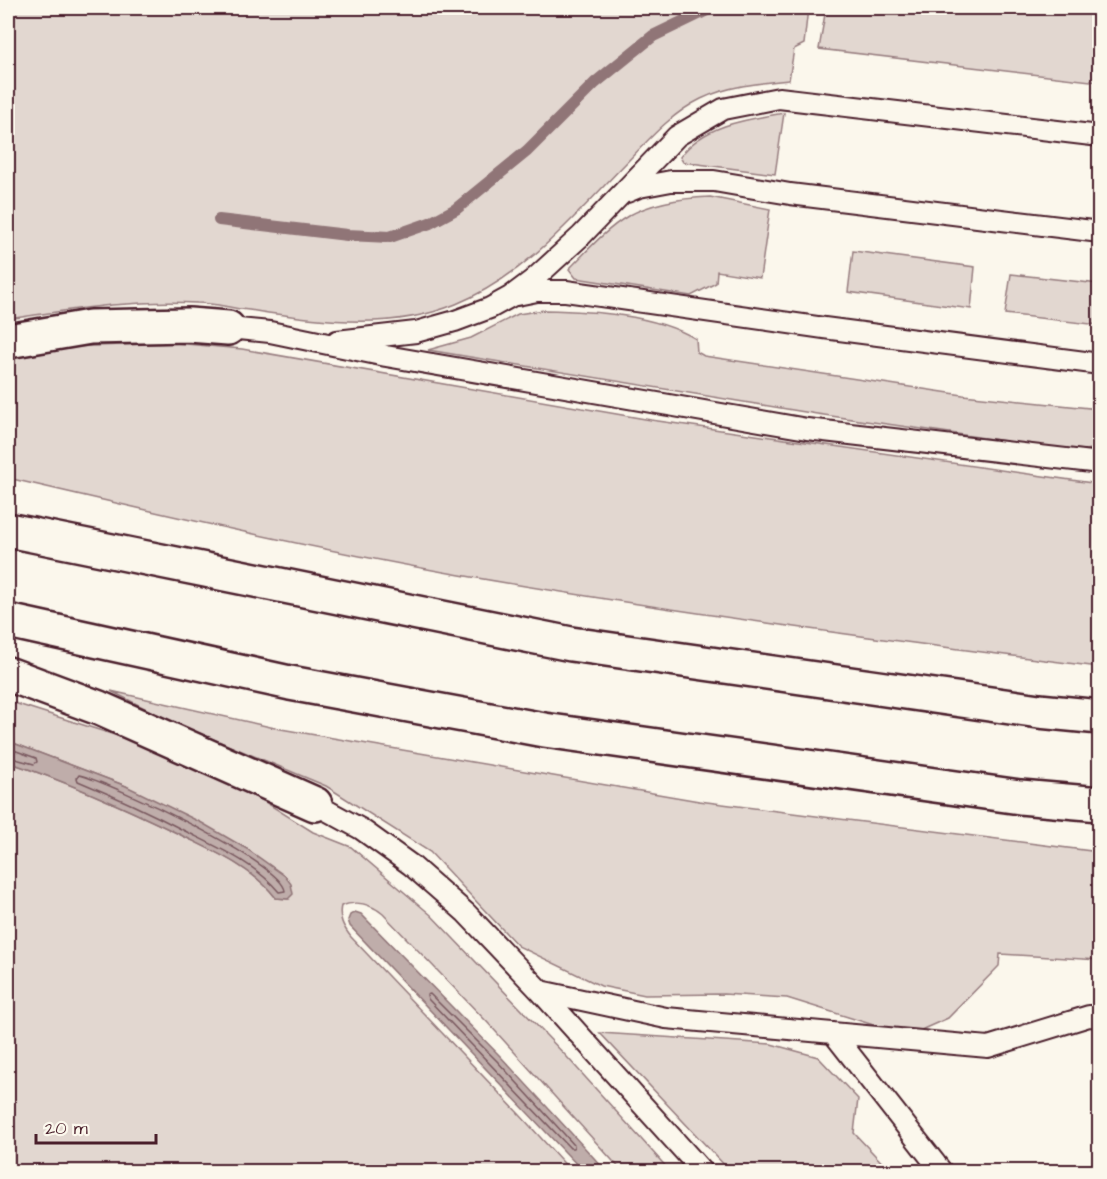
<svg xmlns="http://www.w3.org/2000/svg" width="1107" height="1179" viewBox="0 0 1107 1179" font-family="'Architects Daughter',sans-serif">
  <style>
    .green { fill: #e2d7d0; stroke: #967b7e; stroke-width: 1.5 }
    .water { fill: #bfadaa; stroke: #907477; stroke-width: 1.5 }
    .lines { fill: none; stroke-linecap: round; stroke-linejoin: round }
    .shore { stroke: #79585e; stroke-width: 1.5 }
    .stream { stroke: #907477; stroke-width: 12 }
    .service-casing { stroke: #4a1f2b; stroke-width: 24 }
    .motorway-casing { stroke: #4a1f2b; stroke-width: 38 }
    .service { stroke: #fbf7ec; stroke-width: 20 }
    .motorway { stroke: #fbf7ec; stroke-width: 33 }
  </style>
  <rect width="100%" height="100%" fill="#fbf7ec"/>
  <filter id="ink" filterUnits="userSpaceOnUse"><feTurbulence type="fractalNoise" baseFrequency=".0167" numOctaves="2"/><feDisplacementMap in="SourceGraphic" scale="12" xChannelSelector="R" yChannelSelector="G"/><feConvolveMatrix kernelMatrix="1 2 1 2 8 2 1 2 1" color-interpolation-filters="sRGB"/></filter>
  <g filter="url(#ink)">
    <!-- green -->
    <path class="green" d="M 8,8 L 808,8 L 804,44 L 794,49 L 789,80 C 758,83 728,86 701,99 C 672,113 650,138 628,161 C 576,214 527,275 456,304 C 386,333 314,319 241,309 C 227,307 212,303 197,303 C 133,299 70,310 8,319 Z
      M 826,8 L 1099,8 L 1099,82 L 819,49 Z
      M 784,113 L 775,174 L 683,162 L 680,157 C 703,125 747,119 784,113 Z
      M 710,197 L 770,209 L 760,278 L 717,271 L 716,283 L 691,296 L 576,278 L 569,269 C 587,251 606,229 628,216 C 653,202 682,198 710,197 Z
      M 853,251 L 975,267 L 971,309 L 848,292 Z
      M 1011,274 L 1099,284 L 1099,325 L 1005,314 Z
      M 544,310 C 592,311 654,314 696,339 L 697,352 L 704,356 L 963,395 L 1099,409 L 1099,448 L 1085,450 L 1048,447 L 817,414 L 428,350 L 471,338 L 518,314 Z
      M 175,343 L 242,349 L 651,420 L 1099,484 L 1099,667 C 886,640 672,612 460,575 C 308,548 158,513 8,478 L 8,359 L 68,347 Z
      M 111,691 L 275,728 L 699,801 L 1099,852 L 1099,960 L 1000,954 L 999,966 L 948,1018 L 921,1030 L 880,1027 L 787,998 L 723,994 L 645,995 L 601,986 L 518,946 L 430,852 L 326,786 L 170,721 Z
      M 8,701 L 121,737 L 246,790 L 313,832 L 351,847 L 431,915 L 567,1057 L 670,1171 L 622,1171 L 488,1023 L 383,914 C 371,904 356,900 341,906 C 338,918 344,928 351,937 L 520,1115 L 571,1171 L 8,1171 L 8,762 C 68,782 124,807 181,835 C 215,852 253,868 276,898 L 288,899 L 126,786 L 8,741 Z
      M 600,1033 L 771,1044 L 818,1057 L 858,1099 L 854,1133 L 890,1171 L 730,1171 Z"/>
    <!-- water -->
    <path class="water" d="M 8,741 L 126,786 L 202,823 L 247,849 L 285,876 L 291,884 L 293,894 L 288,899 L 276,898 C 253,868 215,852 181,835 C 124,807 68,782 8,762 Z
      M 355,912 L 361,914 L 501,1057 L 606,1171 L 583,1171 L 350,926 L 348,920 L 350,915 Z"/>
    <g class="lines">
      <!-- shore -->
      <path class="shore" d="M 8,748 L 36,758 L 37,762 L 34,764 L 8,757
        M 79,775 C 110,782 283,863 285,891 L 279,892 C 255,863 217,847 183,830 C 149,812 114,796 78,781 L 77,778 Z
        M 430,994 L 497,1061 L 565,1135 L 574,1145 L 574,1148 L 570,1148 L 428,999 L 427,995 Z"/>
      <!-- stream -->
      <path class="stream" d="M 219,220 L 347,235 L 390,237 L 430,223 L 456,209 L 527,151 L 595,83 L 653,36 L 711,8"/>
      <!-- service casing -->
      <g class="service-casing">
        <path id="service" d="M 627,192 L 639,187 L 671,181 L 714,181 L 790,194 L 1100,232
          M 517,295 L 537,291 L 566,291 L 824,328 L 1100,364
          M 228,328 L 270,332 L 386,356 L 807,429 L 1100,463
          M 337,341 L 416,332 L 455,321 L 490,308 L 510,297 L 534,279 L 581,236 L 677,136 L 723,109 L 779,98 L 1100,136
          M 315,804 L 361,829 L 411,865 L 466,913 L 540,991 L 703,1172
          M 540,991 L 666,1018 L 988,1047 L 1089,1016 L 1100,1017
          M 833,1033 L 942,1172"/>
      </g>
      <!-- motorway casing -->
      <g class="motorway-casing">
        <path id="motorway" d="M 8,341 L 90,327 L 189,325 L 228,328
          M 8,530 L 571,644 L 1039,711 L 1100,717
          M 8,621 L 290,683 L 544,730 L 1020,797 L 1100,804
          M 8,674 L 99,708 L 315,804"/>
      </g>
      <!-- service -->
      <use href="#service" class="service"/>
      <!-- motorway -->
      <use href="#motorway" class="motorway"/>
    </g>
  </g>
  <!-- margin -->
  <rect width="1107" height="1179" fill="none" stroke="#fbf7ec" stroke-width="30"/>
  <rect x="15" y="15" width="1077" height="1149" fill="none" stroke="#4a1f2b" stroke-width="2" filter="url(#ink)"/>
  <!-- scale -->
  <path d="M36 1134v9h120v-9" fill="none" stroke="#4a1f2b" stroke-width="3"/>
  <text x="45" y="1134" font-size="18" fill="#4a1f2b" stroke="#fbf7ec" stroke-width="4.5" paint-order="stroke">20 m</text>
</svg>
